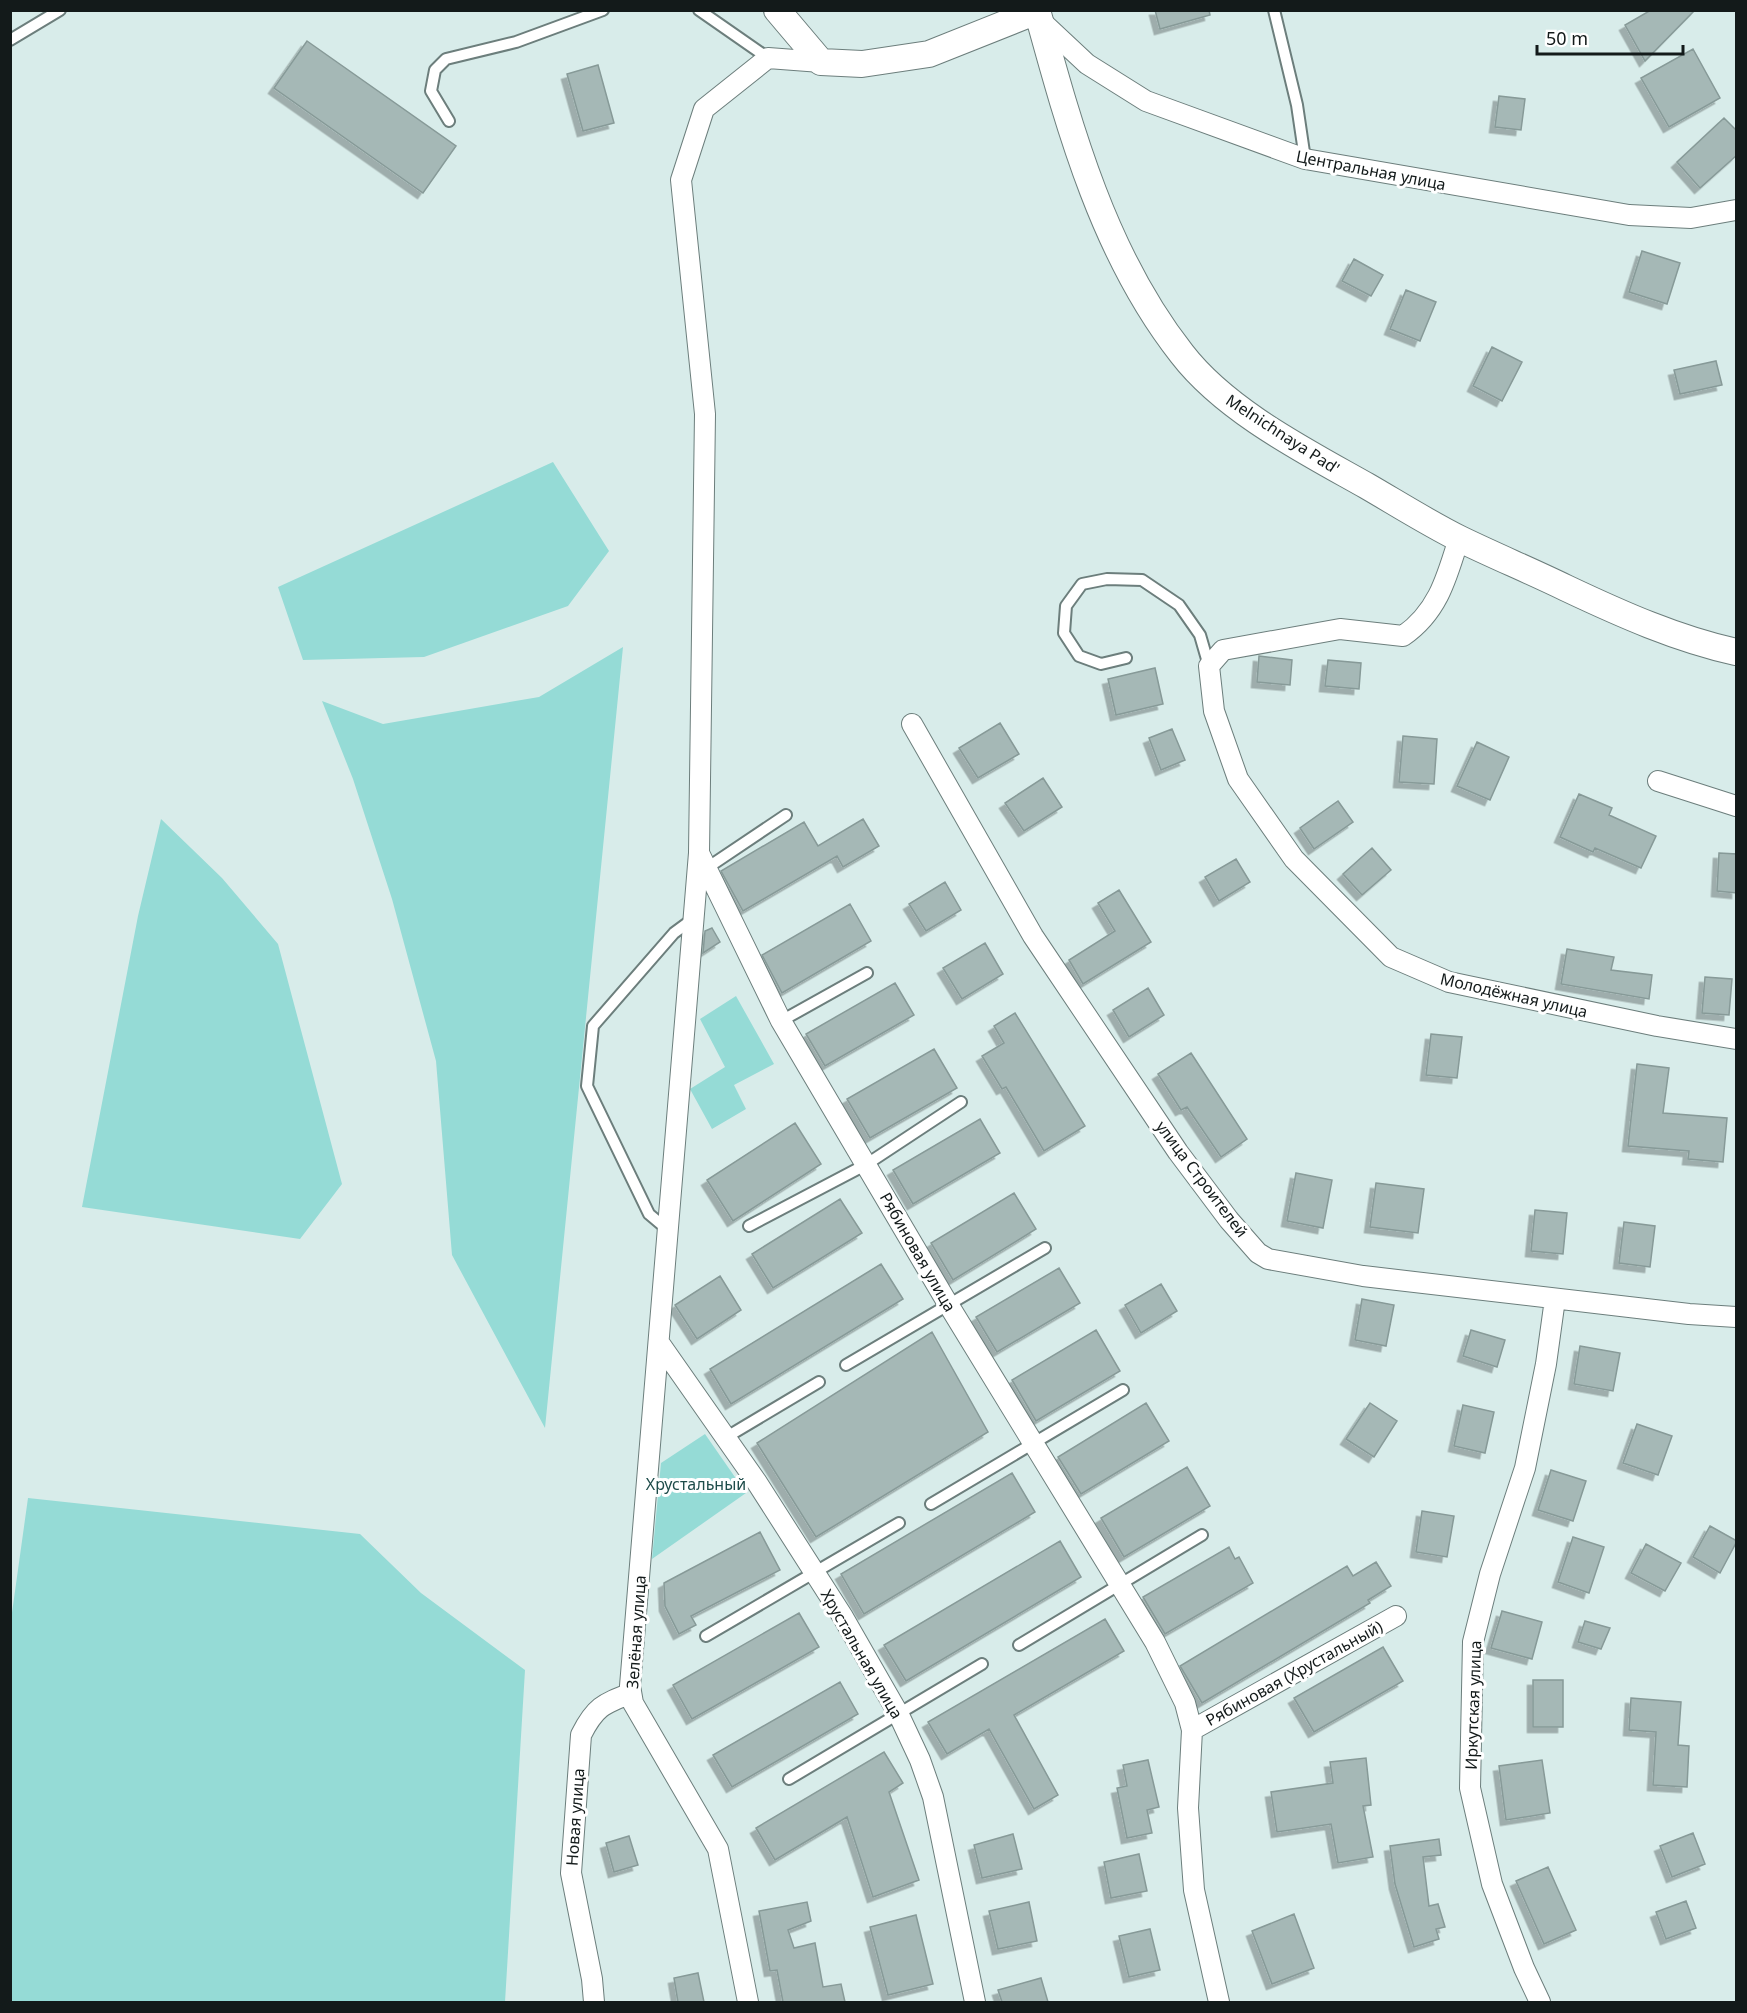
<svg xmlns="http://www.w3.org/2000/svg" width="1747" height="2013" viewBox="0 0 1747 2013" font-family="'Noto Sans',sans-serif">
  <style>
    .green { fill: #95dbd6 }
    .building { fill: #a5b8b6; stroke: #879a98; stroke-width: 1.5; filter: url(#shadow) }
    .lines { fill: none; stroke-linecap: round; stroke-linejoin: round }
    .service-casing { stroke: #6c7e7c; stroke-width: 14 }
    .minor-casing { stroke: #6c7e7c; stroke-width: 22 }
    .tertiary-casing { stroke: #6c7e7c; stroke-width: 28 }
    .service { stroke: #fff; stroke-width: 10 }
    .minor { stroke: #fff; stroke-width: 20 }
    .tertiary { stroke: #fff; stroke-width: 26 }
    .labels { text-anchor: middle; stroke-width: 6; stroke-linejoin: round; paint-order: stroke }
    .street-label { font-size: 16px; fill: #131a1a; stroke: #fff }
    .park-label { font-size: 16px; fill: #1e4c4a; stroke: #fff }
  </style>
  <defs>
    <filter id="shadow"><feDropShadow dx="-5.5" dy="5.5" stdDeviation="0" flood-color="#0004"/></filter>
  </defs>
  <rect width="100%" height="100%" fill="#d8ecea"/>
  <!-- green -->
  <path class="green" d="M 553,462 L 609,551 L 568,606 L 424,657 L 303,660 L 278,587 Z
    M 623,647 L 545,1428 L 452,1255 L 436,1061 L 392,899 L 353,779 L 322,701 L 383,724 L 539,697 Z
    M 161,819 L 222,878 L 278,944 L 342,1184 L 300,1239 L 82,1207 L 138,916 Z
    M 736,996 L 774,1064 L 734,1085 L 746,1109 L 712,1129 L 690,1089 L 725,1067 L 700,1019 Z
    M 705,1434 L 746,1493 L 652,1559 L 661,1463 Z
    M 28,1498 L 360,1534 L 421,1593 L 525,1670 L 505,2002 L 11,2002 L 10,1627 Z"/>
  <!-- building -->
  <path class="building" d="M 1155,10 L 1209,10 L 1210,15 L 1160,29 Z
    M 1651,10 L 1695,10 L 1645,61 L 1625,25 Z
    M 307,41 L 456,146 L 423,193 L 274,88 Z
    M 1693,49 L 1720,98 L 1669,127 L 1641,78 Z
    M 598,65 L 614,123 L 583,131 L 567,74 Z
    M 1499,96 L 1525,99 L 1521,130 L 1495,127 Z
    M 1724,118 L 1737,131 L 1737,155 L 1700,188 L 1677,162 Z
    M 1642,251 L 1680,263 L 1667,304 L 1629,292 Z
    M 1354,259 L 1383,275 L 1371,296 L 1342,281 Z
    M 1406,290 L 1436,302 L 1420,341 L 1390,329 Z
    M 1492,347 L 1522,362 L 1502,401 L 1473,386 Z
    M 1716,361 L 1722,385 L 1680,394 L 1674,370 Z
    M 1259,656 L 1292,660 L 1290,685 L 1257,682 Z
    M 1328,660 L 1361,663 L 1359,689 L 1325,686 Z
    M 1155,668 L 1163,704 L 1116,715 L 1108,679 Z
    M 1000,723 L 1019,754 L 978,778 L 959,748 Z
    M 1172,729 L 1185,760 L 1161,770 L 1149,738 Z
    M 1403,736 L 1437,739 L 1434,784 L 1399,782 Z
    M 1477,742 L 1509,757 L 1490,800 L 1457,786 Z
    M 1043,778 L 1062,807 L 1024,831 L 1005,803 Z
    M 1579,794 L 1612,808 L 1609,815 L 1656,836 L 1641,868 L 1595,848 L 1593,852 L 1560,837 Z
    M 1338,801 L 1353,822 L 1314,849 L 1300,828 Z
    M 863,819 L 879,846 L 843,867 L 837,856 L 743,911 L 721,871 L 804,822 L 818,846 Z
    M 1372,848 L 1391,870 L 1362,895 L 1343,874 Z
    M 1719,853 L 1737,854 L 1737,893 L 1717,891 Z
    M 1236,859 L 1250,882 L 1219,901 L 1205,877 Z
    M 945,882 L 961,910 L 926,931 L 909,904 Z
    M 1119,890 L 1151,942 L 1083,984 L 1069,960 L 1115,931 L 1098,903 Z
    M 850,904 L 871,941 L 782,993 L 762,955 Z
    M 712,928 L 720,942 L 703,953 L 705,931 Z
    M 985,943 L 1003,974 L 962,999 L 943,968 Z
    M 1567,949 L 1614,957 L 1611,970 L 1652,975 L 1649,999 L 1561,984 Z
    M 1705,977 L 1732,979 L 1729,1015 L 1702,1013 Z
    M 895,983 L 914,1015 L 825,1066 L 806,1034 Z
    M 1148,988 L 1164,1015 L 1129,1037 L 1113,1010 Z
    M 1015,1013 L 1085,1126 L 1044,1151 L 1006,1087 L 1002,1089 L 982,1056 L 1004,1043 L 994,1026 Z
    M 1431,1034 L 1462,1037 L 1457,1078 L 1426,1075 Z
    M 934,1049 L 957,1088 L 870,1138 L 847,1099 Z
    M 1191,1053 L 1247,1139 L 1221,1157 L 1187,1107 L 1181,1110 L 1158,1074 Z
    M 1637,1064 L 1669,1068 L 1663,1113 L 1727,1118 L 1723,1162 L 1688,1159 L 1689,1151 L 1628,1146 Z
    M 980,1119 L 1000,1153 L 913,1204 L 893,1170 Z
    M 795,1123 L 821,1164 L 733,1221 L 707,1180 Z
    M 1296,1173 L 1332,1180 L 1323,1228 L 1287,1221 Z
    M 1376,1183 L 1424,1189 L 1418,1233 L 1370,1227 Z
    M 1014,1193 L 1036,1229 L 953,1280 L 931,1243 Z
    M 840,1199 L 862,1233 L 773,1288 L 752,1254 Z
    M 1535,1210 L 1567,1213 L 1563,1254 L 1531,1251 Z
    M 1624,1222 L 1655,1226 L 1650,1267 L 1619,1263 Z
    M 881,1264 L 903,1299 L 731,1404 L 710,1369 Z
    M 1059,1268 L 1080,1303 L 997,1352 L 976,1317 Z
    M 720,1276 L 741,1310 L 697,1339 L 675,1305 Z
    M 1161,1284 L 1177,1311 L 1141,1333 L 1125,1305 Z
    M 1362,1299 L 1394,1305 L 1386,1346 L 1355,1340 Z
    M 1096,1330 L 1120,1371 L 1036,1421 L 1012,1380 Z
    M 1471,1330 L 1505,1340 L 1497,1367 L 1463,1356 Z
    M 932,1332 L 988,1432 L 816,1537 L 757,1443 Z
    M 1580,1346 L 1620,1353 L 1613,1391 L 1574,1384 Z
    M 1146,1403 L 1169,1441 L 1081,1494 L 1058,1457 Z
    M 1370,1403 L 1397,1421 L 1374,1457 L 1346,1439 Z
    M 1463,1405 L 1494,1412 L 1485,1453 L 1454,1446 Z
    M 1637,1424 L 1672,1436 L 1658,1475 L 1623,1463 Z
    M 1187,1467 L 1210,1506 L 1124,1557 L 1101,1518 Z
    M 1551,1470 L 1586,1481 L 1573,1521 L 1538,1510 Z
    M 1012,1473 L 1035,1512 L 864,1614 L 841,1574 Z
    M 1422,1511 L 1454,1516 L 1447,1557 L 1416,1552 Z
    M 1710,1526 L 1737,1541 L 1720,1573 L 1693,1557 Z
    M 760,1532 L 780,1570 L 691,1616 L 696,1625 L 679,1634 L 665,1606 L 664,1583 Z
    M 1573,1537 L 1604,1547 L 1589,1593 L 1558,1582 Z
    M 1060,1541 L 1081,1577 L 906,1681 L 884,1645 Z
    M 1646,1544 L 1681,1563 L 1665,1591 L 1631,1573 Z
    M 1229,1547 L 1235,1559 L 1239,1557 L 1253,1583 L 1165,1634 L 1143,1597 Z
    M 1376,1562 L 1391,1586 L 1368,1600 L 1370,1603 L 1202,1703 L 1180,1666 L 1347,1566 L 1353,1576 Z
    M 1502,1611 L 1542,1622 L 1532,1659 L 1491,1648 Z
    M 799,1613 L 819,1647 L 692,1719 L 673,1685 Z
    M 1105,1619 L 1124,1651 L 1014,1715 L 1058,1795 L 1034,1809 L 989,1729 L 947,1754 L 928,1722 Z
    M 1585,1621 L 1610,1628 L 1601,1649 L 1578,1642 Z
    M 1383,1647 L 1403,1681 L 1314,1732 L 1294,1698 Z
    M 1533,1680 L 1563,1680 L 1563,1727 L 1533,1727 Z
    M 840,1682 L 858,1714 L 732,1787 L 713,1755 Z
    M 1631,1698 L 1681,1702 L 1678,1745 L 1689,1746 L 1687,1787 L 1653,1785 L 1656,1732 L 1629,1730 Z
    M 884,1752 L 903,1783 L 889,1792 L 919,1880 L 873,1897 L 847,1817 L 775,1860 L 756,1828 Z
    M 1366,1758 L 1371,1805 L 1363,1806 L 1373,1857 L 1338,1863 L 1331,1824 L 1277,1832 L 1271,1792 L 1333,1783 L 1330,1762 Z
    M 1148,1760 L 1159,1807 L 1147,1810 L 1152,1833 L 1127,1838 L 1117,1788 L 1127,1786 L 1123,1765 Z
    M 1542,1760 L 1550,1813 L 1506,1820 L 1499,1766 Z
    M 1693,1833 L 1705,1864 L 1672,1877 L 1660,1846 Z
    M 1013,1834 L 1022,1869 L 982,1878 L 974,1845 Z
    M 629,1836 L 638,1865 L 614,1872 L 606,1843 Z
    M 1439,1839 L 1441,1855 L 1423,1857 L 1429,1906 L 1438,1904 L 1445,1927 L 1436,1929 L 1439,1939 L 1414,1947 L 1395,1884 L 1390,1846 Z
    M 1139,1854 L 1147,1891 L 1111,1898 L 1104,1862 Z
    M 1548,1867 L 1576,1930 L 1544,1944 L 1516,1881 Z
    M 1686,1901 L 1696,1928 L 1666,1939 L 1656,1912 Z
    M 807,1902 L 811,1921 L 788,1930 L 794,1948 L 815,1943 L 823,1987 L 841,1984 L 845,2002 L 783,2002 L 777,1970 L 770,1971 L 759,1911 Z
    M 1029,1902 L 1037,1941 L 998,1949 L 989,1911 Z
    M 1294,1914 L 1314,1968 L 1272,1984 L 1252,1931 Z
    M 916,1915 L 933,1984 L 888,1995 L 870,1927 Z
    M 1150,1929 L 1160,1970 L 1129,1977 L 1119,1936 Z
    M 698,1973 L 704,2002 L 678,2002 L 674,1978 Z
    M 1041,1978 L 1048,2002 L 1002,2002 L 998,1990 Z"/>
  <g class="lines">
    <!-- service casing -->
    <g class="service-casing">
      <path id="service" d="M 699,10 L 768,58
        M 1274,10 L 1297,105 L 1305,159
        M 10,40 L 60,10
        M 449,121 L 431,91 L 435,70 L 446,59 L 516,42 L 603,10
        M 1126,658 L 1101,664 L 1079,656 L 1064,633 L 1066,606 L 1082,584 L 1107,579 L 1142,580 L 1179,605 L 1200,635 L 1209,666
        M 707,868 L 786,815
        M 781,1021 L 867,973
        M 749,1226 L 867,1164 L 961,1102
        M 668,1230 L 649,1214 L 587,1086 L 593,1026 L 674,933 L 693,919
        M 846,1365 L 1045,1248
        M 725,1438 L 819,1382
        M 931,1504 L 1123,1390
        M 706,1636 L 899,1523
        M 1019,1645 L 1202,1535
        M 789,1779 L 982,1664"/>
    </g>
    <!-- minor casing -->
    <g class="minor-casing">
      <path id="minor" d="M 1040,20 L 1087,64 L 1146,101 L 1305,159 L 1629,215 L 1691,218 L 1736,210
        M 1459,538 C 1447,577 1438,612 1403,636 L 1340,629 L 1223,650 L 1209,666 L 1214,711 L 1238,779 L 1294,859 L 1391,957 L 1449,982 L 1657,1026 L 1736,1039
        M 912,724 L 1033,936 L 1178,1152 L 1229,1220 L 1258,1253 L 1268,1259 L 1363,1276 L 1689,1314 L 1736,1317
        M 1658,781 L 1736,806
        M 699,853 L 781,1021 L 948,1304 L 1155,1642 L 1185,1703 L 1192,1730 L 1188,1808 L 1194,1890 L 1219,2002
        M 660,1344 L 756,1481 L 843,1617 L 898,1713 L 920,1760 L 933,1797 L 975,2002
        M 1192,1730 L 1396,1616
        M 594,2002 L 592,1979 L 571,1873 L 581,1735 C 595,1707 603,1704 631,1693
        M 748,2002 L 718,1849 L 633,1703 L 630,1686 L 699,853 L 705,414 L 681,180 L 704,109 L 768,58 L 821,62
        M 1540,2002 L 1524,1968 L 1492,1884 L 1470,1788 L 1473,1642 L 1490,1574 L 1525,1468 L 1546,1364 L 1555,1299"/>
    </g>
    <!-- tertiary casing -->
    <g class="tertiary-casing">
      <path id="tertiary" d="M 777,10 L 821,62 L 862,64 L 929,54 L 1037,11
        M 1037,10 C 1070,130 1104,255 1182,354 C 1226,411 1305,451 1367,486 C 1398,504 1428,523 1460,539 C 1495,556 1531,571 1566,588 C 1621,614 1677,639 1736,652"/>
    </g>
    <!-- service -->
    <use href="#service" class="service"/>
    <!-- minor -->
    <use href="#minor" class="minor"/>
    <!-- tertiary -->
    <use href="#tertiary" class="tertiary"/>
  </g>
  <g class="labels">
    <!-- street labels -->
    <g class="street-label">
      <text transform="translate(1371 170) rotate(11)" y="6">Центральная улица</text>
      <text transform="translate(1283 434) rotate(33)" y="6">Melnichnaya Pad'</text>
      <text transform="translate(1514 995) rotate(13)" y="6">Молодёжная улица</text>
      <text transform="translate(1202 1179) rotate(53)" y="6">улица Строителей</text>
      <text transform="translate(918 1252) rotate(60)" y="6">Рябиновая улица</text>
      <text transform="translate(636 1632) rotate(-86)" y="6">Зелёная улица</text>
      <text transform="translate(862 1654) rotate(60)" y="6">Хрустальная улица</text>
      <text transform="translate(1294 1673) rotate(-29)" y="6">Рябиновая (Хрустальный)</text>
      <text transform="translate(1473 1705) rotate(-88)" y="6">Иркутская улица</text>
      <text transform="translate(575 1817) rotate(-86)" y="6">Новая улица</text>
    </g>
    <!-- park labels -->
    <g class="park-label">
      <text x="696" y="1490">Хрустальный</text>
    </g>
  </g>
  <!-- border -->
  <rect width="1747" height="2013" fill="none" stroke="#131a1a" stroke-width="24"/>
  <!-- scale -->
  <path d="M1537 45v9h146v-9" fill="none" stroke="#131a1a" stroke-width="3"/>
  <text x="1546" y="45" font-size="18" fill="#131a1a" stroke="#ffffff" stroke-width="4.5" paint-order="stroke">50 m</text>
</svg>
